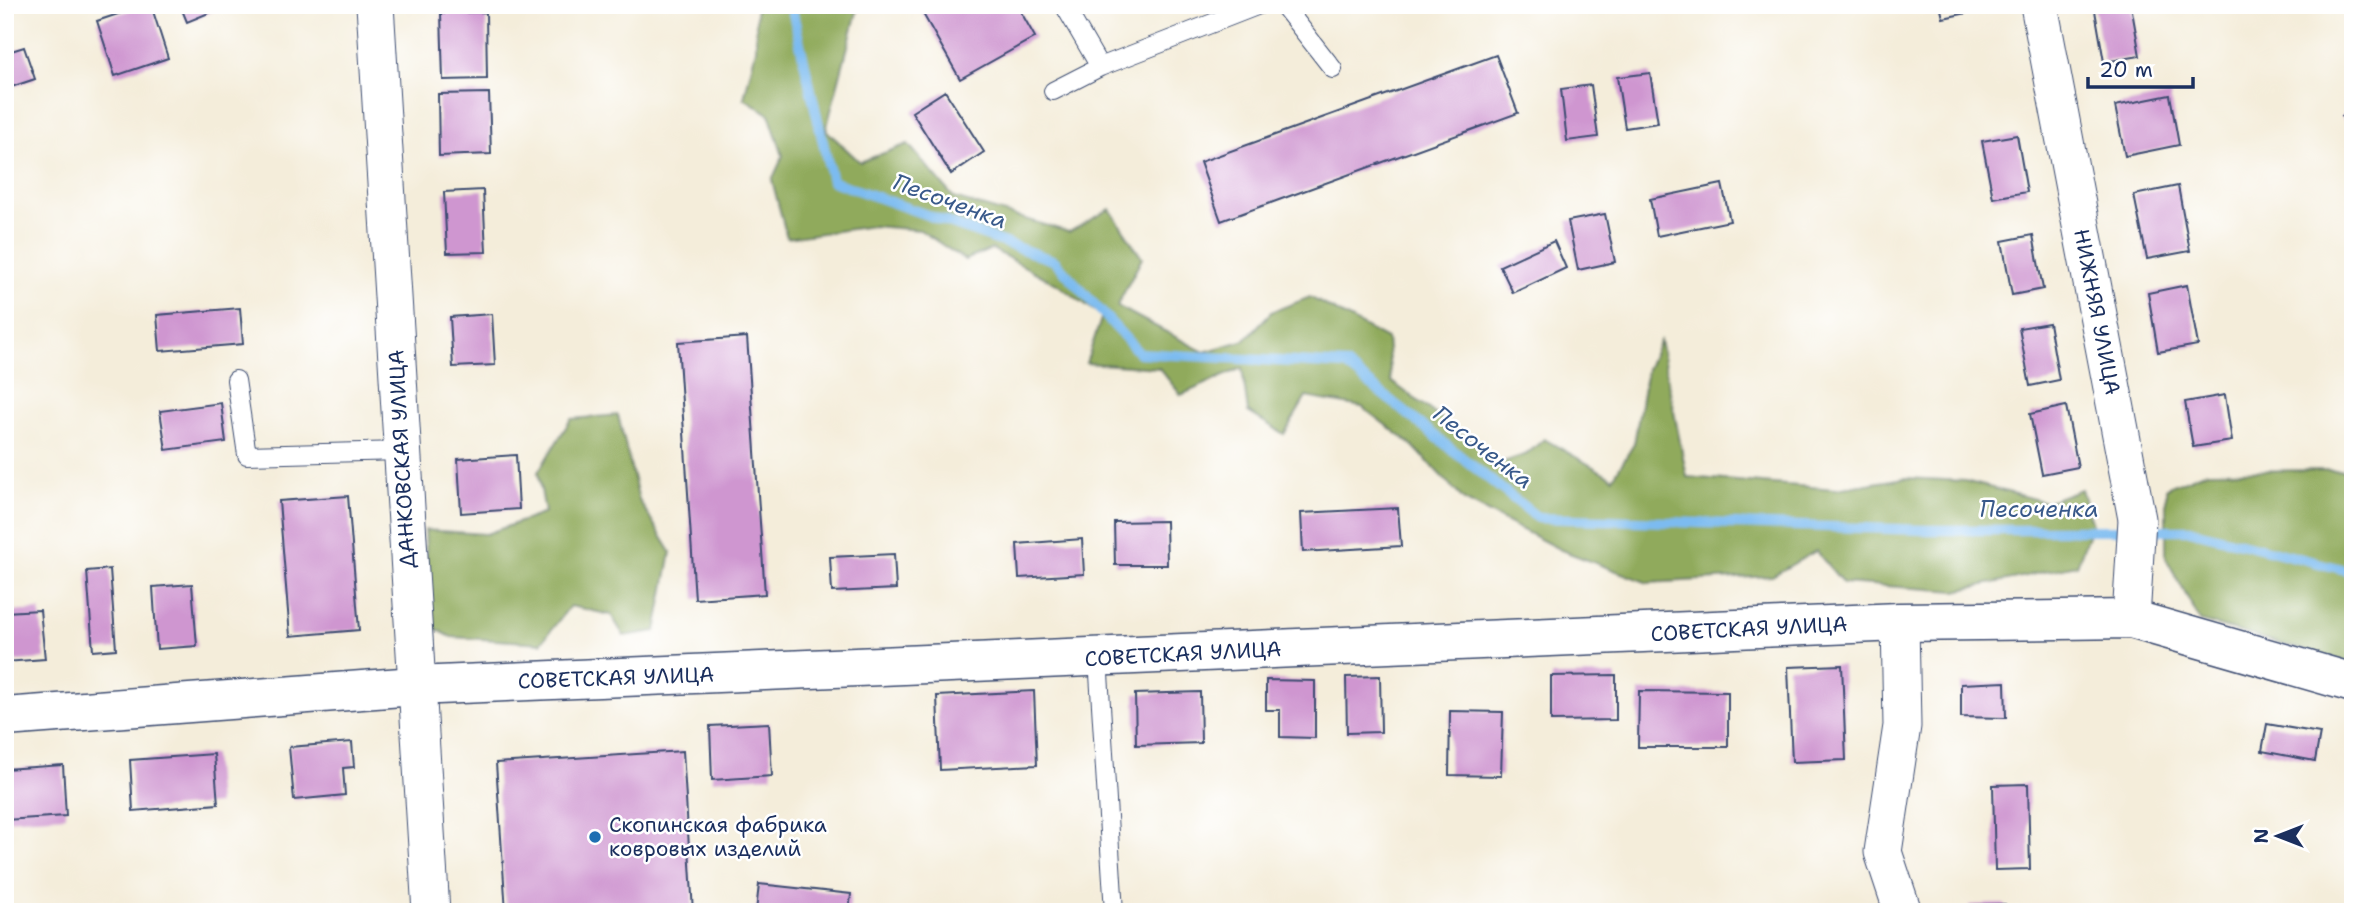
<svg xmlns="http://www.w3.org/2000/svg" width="2358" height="917" viewBox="0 0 2358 917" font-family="'Shantell Sans',sans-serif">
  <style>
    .forest { fill: #90aa5c; stroke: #566c5d; stroke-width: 2 }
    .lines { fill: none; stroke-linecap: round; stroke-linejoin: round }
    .stream { stroke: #7cbbf0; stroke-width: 10 }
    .building { fill: #cf96d0 }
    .lane-casing { stroke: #3c4c71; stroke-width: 20 }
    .street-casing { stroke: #3c4c71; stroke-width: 39 }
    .secondary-casing { stroke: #3c4c71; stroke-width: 41 }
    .lane { stroke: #fff; stroke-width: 18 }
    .street { stroke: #fff; stroke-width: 37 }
    .secondary { stroke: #fff; stroke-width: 38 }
    .poi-dot { fill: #1f6fb2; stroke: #fff; stroke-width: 2.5 }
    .labels { text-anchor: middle; stroke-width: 5; stroke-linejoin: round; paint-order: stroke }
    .street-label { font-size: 21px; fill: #1b2f5e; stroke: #fff }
    .poi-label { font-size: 21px; fill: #1b2f5e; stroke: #fff; text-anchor: start }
    .water-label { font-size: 23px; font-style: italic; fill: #38598a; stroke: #fff }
  </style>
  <rect width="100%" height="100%" fill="#fff"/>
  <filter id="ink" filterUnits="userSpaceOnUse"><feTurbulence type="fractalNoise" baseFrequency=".0143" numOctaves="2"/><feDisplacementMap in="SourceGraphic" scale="14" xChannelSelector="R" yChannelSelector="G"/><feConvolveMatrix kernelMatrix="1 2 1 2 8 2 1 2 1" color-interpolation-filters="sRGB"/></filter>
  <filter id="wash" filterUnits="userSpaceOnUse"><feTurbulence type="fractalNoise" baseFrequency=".00686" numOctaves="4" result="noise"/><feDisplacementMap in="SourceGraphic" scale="28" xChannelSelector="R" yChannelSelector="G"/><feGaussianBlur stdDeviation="1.57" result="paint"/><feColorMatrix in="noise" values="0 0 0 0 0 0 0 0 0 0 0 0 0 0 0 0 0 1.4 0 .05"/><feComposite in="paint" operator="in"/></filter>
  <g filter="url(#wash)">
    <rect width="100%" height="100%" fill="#f4edda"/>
    <!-- forest -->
    <path class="forest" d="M 756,5 L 852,5 L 857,12 L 826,130 L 860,162 L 908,144 L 954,198 L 1069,232 L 1110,209 L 1142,258 L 1117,306 L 1204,352 L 1245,340 L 1271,312 L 1310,297 L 1387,339 L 1391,381 L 1501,463 L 1527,454 L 1544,439 L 1613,478 L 1634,444 L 1647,369 L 1660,341 L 1687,477 L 1836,489 L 1905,478 L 1965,481 L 2046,502 L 2081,489 L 2092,525 L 2077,565 L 1956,591 L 1843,583 L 1816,551 L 1772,576 L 1648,583 L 1561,550 L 1464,500 L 1412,445 L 1362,407 L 1306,397 L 1284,434 L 1248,412 L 1242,368 L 1181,395 L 1159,368 L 1086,363 L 1102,316 L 1055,283 L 992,249 L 965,260 L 920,230 L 873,226 L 787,238 L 772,180 L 783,156 L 769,114 L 744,98 L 756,49 Z
      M 618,415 L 639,500 L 671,552 L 656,631 L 624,636 L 611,615 L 570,606 L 541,643 L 451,637 L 430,626 L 425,530 L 486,534 L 545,513 L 538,472 L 571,419 Z
      M 2353,470 L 2353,664 L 2200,621 L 2166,558 L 2166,488 L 2207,471 Z"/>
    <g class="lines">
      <!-- stream -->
      <path class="stream" d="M 791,5 L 832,181 L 1055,261 L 1139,353 L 1346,365 L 1538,518 L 1926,530 L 2190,530 L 2353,572"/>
    </g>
    <g id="blocks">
      <!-- building -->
      <path class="building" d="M 145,5 L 151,5 L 168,58 L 115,76 L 97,21 Z
        M 180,5 L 228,5 L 187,22 Z
        M 918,5 L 1017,5 L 1035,37 L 960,79 Z
        M 1940,5 L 1996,5 L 1996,7 L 1943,18 Z
        M 2094,5 L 2131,5 L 2140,56 L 2104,62 Z
        M 486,12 L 487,79 L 443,80 L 441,13 Z
        M 24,47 L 35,79 L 5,89 L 5,53 Z
        M 1496,55 L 1518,113 L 1221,221 L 1200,162 Z
        M 1650,73 L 1658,123 L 1625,128 L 1617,77 Z
        M 1591,85 L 1598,137 L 1567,141 L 1561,89 Z
        M 945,91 L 984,152 L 951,174 L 912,112 Z
        M 489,93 L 491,154 L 439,156 L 438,94 Z
        M 2170,95 L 2179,145 L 2125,156 L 2115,106 Z
        M 2353,111 L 2353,137 L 2342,116 Z
        M 2017,135 L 2027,192 L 1993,198 L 1982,141 Z
        M 1722,184 L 1730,221 L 1657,236 L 1650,199 Z
        M 2178,186 L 2190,251 L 2147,259 L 2134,195 Z
        M 483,190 L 486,252 L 447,253 L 444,192 Z
        M 1605,214 L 1615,262 L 1578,270 L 1568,221 Z
        M 2033,235 L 2043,289 L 2012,295 L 2002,241 Z
        M 1554,241 L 1566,268 L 1513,293 L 1500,266 Z
        M 2187,285 L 2198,345 L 2158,352 L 2148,293 Z
        M 240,308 L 243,344 L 160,351 L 157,315 Z
        M 492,314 L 495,365 L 453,367 L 450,317 Z
        M 2049,323 L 2059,380 L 2030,386 L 2019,328 Z
        M 747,337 L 765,594 L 695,599 L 678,342 Z
        M 2225,395 L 2232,441 L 2193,447 L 2185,402 Z
        M 221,403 L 226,442 L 166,450 L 160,411 Z
        M 2066,406 L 2078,467 L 2042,474 L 2030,414 Z
        M 516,455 L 519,509 L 461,513 L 458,459 Z
        M 348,496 L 359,630 L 290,636 L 279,501 Z
        M 1398,508 L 1401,546 L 1303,552 L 1301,513 Z
        M 1166,521 L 1167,565 L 1115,565 L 1114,522 Z
        M 1082,539 L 1084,574 L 1019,578 L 1017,544 Z
        M 894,554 L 896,589 L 832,592 L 830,557 Z
        M 110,569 L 116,649 L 93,651 L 87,571 Z
        M 192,584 L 197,646 L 157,649 L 153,587 Z
        M 40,610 L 45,659 L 5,662 L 5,612 Z
        M 1842,665 L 1846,760 L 1792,762 L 1788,667 Z
        M 1616,675 L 1616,720 L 1551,721 L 1551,676 Z
        M 1380,676 L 1381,732 L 1347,733 L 1346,677 Z
        M 1266,680 L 1315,681 L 1315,738 L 1280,737 L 1280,710 L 1266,710 Z
        M 2005,682 L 2006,718 L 1961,717 L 1961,684 Z
        M 1034,691 L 1037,765 L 940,770 L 937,696 Z
        M 1639,691 L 1728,692 L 1728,747 L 1638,747 Z
        M 1200,692 L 1201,743 L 1136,745 L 1135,694 Z
        M 1450,711 L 1503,712 L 1501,776 L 1449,775 Z
        M 769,723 L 772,776 L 712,780 L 710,726 Z
        M 2267,724 L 2320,733 L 2315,761 L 2262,751 Z
        M 352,742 L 354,767 L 343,768 L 345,795 L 294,800 L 289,747 Z
        M 683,751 L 693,912 L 506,912 L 496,763 Z
        M 214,754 L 218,804 L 133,811 L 130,760 Z
        M 63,765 L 66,816 L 5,820 L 5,769 Z
        M 2028,784 L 2030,869 L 1995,870 L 1993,785 Z
        M 759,884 L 851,894 L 849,912 L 756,912 Z
        M 2005,904 L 2005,912 L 1969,912 L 1969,905 Z"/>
    </g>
  </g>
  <g filter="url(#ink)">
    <use href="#blocks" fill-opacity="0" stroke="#3c4c71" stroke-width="2"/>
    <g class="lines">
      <!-- lane casing -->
      <g class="lane-casing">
        <path id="lane" d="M 1283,5 L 1333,69
          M 1100,67 L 1259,5
          M 1053,91 L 1100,67 L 1064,5
          M 236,380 L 247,455 L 401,451
          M 1098,658 L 1114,912"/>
      </g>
      <!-- street casing -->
      <g class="street-casing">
        <path id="street" d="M 375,5 L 431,912
          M 2039,5 L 2137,519 L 2131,619
          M 1900,622 L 1902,726 L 1883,852 L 1903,912"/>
      </g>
      <!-- secondary casing -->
      <g class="secondary-casing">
        <path id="secondary" d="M 5,717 L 415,686 L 1900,622 L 2131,619 L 2353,683"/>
      </g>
      <!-- lane -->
      <use href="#lane" class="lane"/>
      <!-- street -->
      <use href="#street" class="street"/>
      <!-- secondary -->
      <use href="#secondary" class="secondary"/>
    </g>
  </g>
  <!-- markers -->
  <circle class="poi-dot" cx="595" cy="837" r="7"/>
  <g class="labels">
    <!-- street labels -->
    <g class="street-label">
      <text transform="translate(2097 312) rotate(79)" y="7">НИЖНЯЯ УЛИЦА</text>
      <text transform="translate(402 459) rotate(-93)" y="7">ДАНКОВСКАЯ УЛИЦА</text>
      <text transform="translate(1749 629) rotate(-3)" y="7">СОВЕТСКАЯ УЛИЦА</text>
      <text transform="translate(1183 654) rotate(-3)" y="7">СОВЕТСКАЯ УЛИЦА</text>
      <text transform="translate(616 678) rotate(-2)" y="7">СОВЕТСКАЯ УЛИЦА</text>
    </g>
    <!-- poi labels -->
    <g class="poi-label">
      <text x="609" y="832">Скопинская фабрика<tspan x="609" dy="24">ковровых изделий</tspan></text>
    </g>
    <!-- water labels -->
    <g class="water-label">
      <text transform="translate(950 201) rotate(20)" y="8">Песоченка</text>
      <text transform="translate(1483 447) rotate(38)" y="8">Песоченка</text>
      <text x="2039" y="517">Песоченка</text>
    </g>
  </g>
  <!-- margin -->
  <rect width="2358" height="917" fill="none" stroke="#fff" stroke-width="28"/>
  <!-- north arrow -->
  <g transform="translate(2278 836) rotate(270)" stroke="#ffffff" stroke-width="5" paint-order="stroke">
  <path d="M0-5L12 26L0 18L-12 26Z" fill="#1b2f5e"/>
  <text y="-10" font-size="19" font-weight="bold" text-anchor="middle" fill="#1b2f5e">N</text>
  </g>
  <!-- scale -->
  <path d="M2088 77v10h105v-10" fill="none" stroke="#1b2f5e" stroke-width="3.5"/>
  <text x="2099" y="77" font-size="21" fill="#1b2f5e" stroke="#ffffff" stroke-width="5" paint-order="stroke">20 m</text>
</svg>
